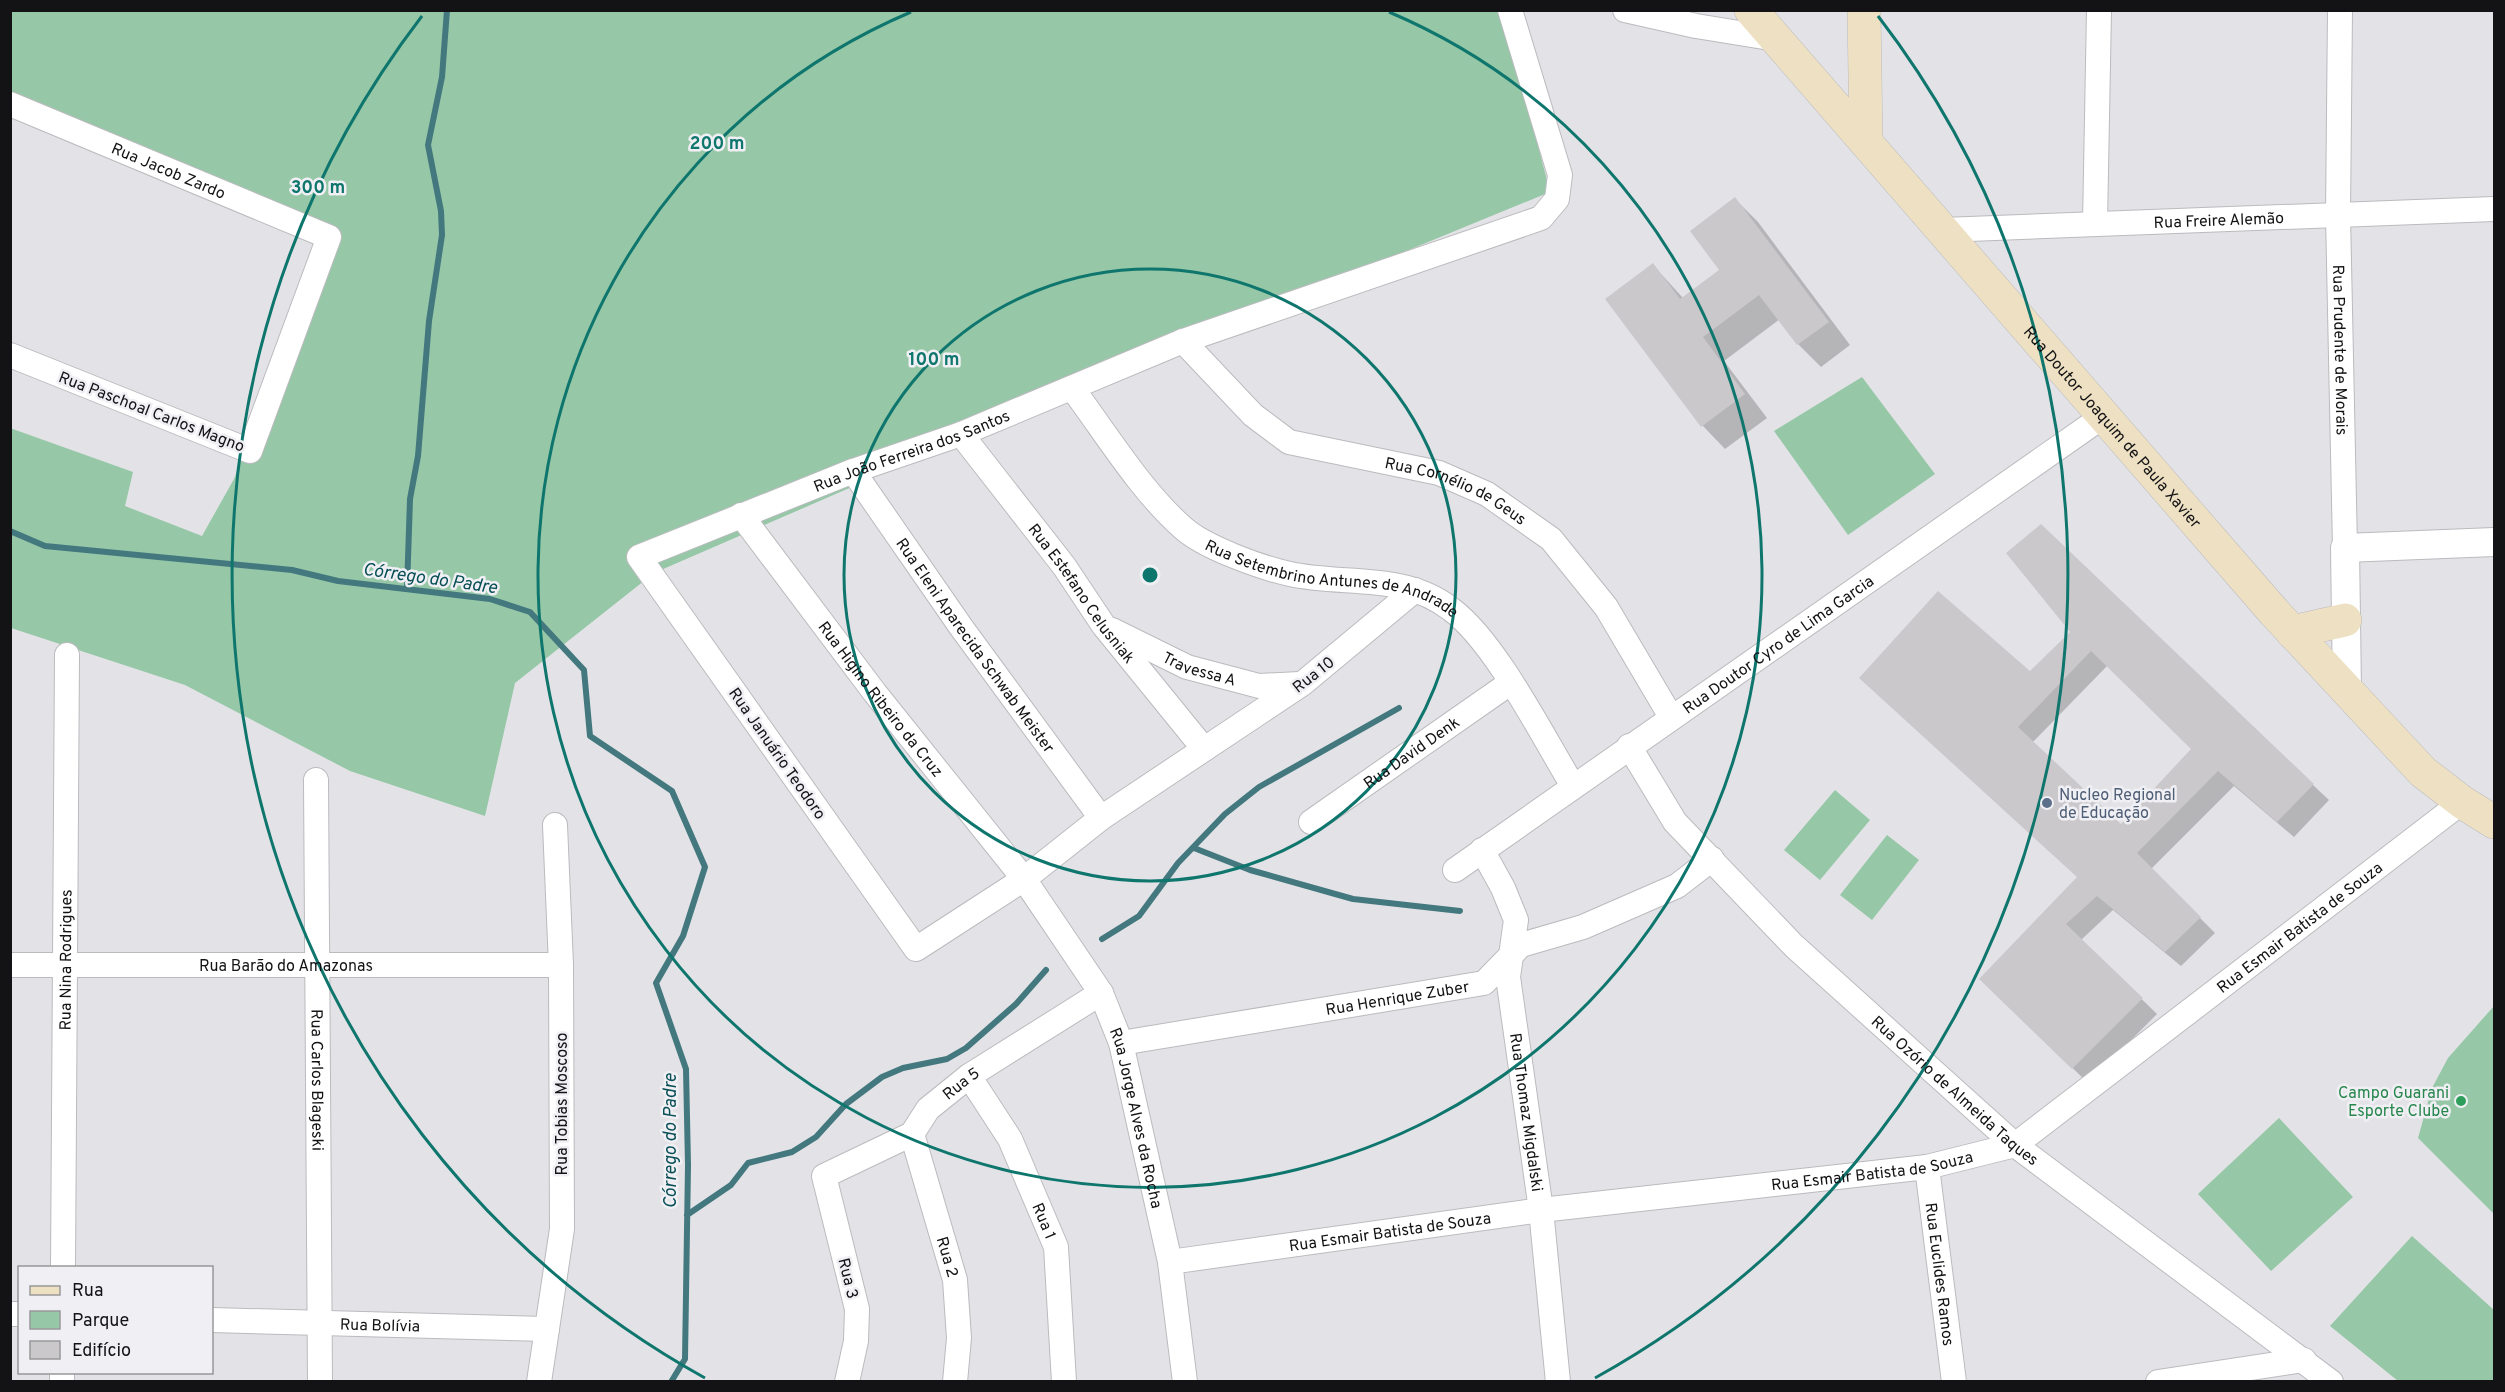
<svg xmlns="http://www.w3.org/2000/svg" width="2505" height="1392" viewBox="0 0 2505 1392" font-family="Overpass,sans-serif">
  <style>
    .green { fill: #96c7a7 }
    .shadow { fill: #0003; fill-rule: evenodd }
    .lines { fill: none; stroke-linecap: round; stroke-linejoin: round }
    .stream { stroke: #43787f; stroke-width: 6 }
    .building { fill: #cbc8cb; fill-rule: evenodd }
    .minor-casing { stroke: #bbbbbf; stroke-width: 26 }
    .tertiary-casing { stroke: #bbbbbf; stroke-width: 30 }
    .secondary-casing { stroke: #bbbbbf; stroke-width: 34 }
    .minor { stroke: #fff; stroke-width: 24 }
    .tertiary { stroke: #fff; stroke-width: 28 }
    .secondary { stroke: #eee1c3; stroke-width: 33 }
    .ring { fill: none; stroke: #0f766e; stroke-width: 3 }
    .service-dot { fill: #5c6f8a; stroke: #f0f0f4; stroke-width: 2 }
    .leisure-dot { fill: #2e9e5b; stroke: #f0f0f4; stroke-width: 2 }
    .labels { text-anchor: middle; stroke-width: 5; stroke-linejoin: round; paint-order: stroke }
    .street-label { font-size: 16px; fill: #131315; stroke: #f0f0f4 }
    .service-label { font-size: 16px; fill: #4e5e75; stroke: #f0f0f4; text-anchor: start }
    .leisure-label { font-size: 16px; fill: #27864d; stroke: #f0f0f4; text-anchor: end }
    .water-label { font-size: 18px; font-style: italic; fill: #084f56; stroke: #f0f0f4 }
    .centre { fill: #0f766e; stroke: #f0f0f4; stroke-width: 3 }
    .ring-label { font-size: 18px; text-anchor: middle; font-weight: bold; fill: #0f766e; stroke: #f0f0f4; stroke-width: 5; stroke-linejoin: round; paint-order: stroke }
  </style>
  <rect width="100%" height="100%" fill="#e3e3e7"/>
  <!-- green -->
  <path class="green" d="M 11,11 L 1503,11 L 1550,192 L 1192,339 L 654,573 L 515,683 L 485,816 L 350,771 L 185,685 L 11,628 L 10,428 L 133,472 L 125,506 L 202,536 L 234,479 L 327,235 L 11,109 Z
    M 1862,377 L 1935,474 L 1848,535 L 1774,431 Z
    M 1835,790 L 1870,820 L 1820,880 L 1784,850 Z
    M 1887,835 L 1919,860 L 1872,920 L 1840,895 Z
    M 2494,1006 L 2494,1214 L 2418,1138 L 2432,1088 L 2448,1058 Z
    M 2279,1118 L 2353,1197 L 2271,1271 L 2198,1194 Z
    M 2412,1236 L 2494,1310 L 2494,1381 L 2398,1381 L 2330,1326 Z"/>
  <!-- shadow -->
  <path class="shadow" d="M 1735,199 L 1758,222 L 1850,345 L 1821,367 L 1798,344 L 1780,319 L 1724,361 L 1767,418 L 1725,449 L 1703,426 L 1607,299 L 1653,265 L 1683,298 L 1721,270 Z
    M 2072,632 L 2313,785 L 2329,800 L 2294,837 L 2234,786 L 2151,869 L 2215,933 L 2181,966 L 2113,910 L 2081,940 L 2157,1014 L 2088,1083 L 1996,994 L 2079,878 L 1861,678 L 2030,673 ZM 2108,665 L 2193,749 L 2121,826 L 2032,743 Z"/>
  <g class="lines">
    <!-- stream -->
    <path class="stream" d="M 10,531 L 45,546 L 292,570 L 338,581 L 490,599 L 530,612 L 584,670 L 590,736 L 672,791 L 705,867 L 683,936 L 656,983 L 686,1069 L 688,1165 L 685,1359 L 671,1382
      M 407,589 L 410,499 L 418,456 L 429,321 L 442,235 L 441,211 L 428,145 L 442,77 L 447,10
      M 1194,848 L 1250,870 L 1353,899 L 1460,911
      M 1102,939 L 1139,916 L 1178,863 L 1225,814 L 1259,787 L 1399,708
      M 687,1215 L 731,1185 L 748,1163 L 792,1152 L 816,1137 L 846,1104 L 882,1077 L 903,1068 L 947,1059 L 966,1048 L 1016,1004 L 1046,970"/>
  </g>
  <!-- building -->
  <path class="building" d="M 1735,197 L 1829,322 L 1797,345 L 1759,295 L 1703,337 L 1745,394 L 1701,427 L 1605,299 L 1653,263 L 1680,299 L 1719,270 L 1690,231 Z
    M 2041,524 L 2314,784 L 2277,822 L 2218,771 L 2137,853 L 2201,917 L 2165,952 L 2097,896 L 2066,924 L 2143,998 L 2072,1069 L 1979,979 L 2077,877 L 1859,678 L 1938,591 L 2030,671 L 2070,632 L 2006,553 ZM 2091,651 L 2191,749 L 2121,824 L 2018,727 Z"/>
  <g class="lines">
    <!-- minor casing -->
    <g class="minor-casing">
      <g id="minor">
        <path d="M 1625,10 L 1696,26 L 1776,39"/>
        <path id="s1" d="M 2340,10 L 2338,215 L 2345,548"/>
        <path id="s2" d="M 10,104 L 329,237 L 250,451 L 10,355"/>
        <path d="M 2095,224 L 2099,10"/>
        <path id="s3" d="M 1943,230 L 2494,209"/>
        <path id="s4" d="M 1183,341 L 1253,415 L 1289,442 L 1439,473 L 1487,494 L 1551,539 L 1606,607 L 1671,717"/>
        <path id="s5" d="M 1072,388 C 1105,432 1141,491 1182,527 C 1203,547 1262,568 1290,574 C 1344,586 1405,572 1452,610 C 1496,643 1543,737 1573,786"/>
        <path id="s6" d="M 961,434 L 1064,566 L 1104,626 L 1204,749"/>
        <path id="s7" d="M 853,471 L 961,627 L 1101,818"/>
        <path id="s8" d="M 741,515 L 875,693 L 1024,879 L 1101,993 L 1121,1043 L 1170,1262 L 1185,1382"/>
        <path id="s9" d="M 1415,590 L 1302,684 L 1101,818 L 1024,879 L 916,949 L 639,557 L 853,471 L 961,434 L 1183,341 L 1541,218 L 1557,199 L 1560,175 L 1510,10"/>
        <path id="s10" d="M 1112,630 L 1187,667 L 1259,686 L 1300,684"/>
        <path id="s11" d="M 1629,746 L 1675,822 L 1794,946 L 2015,1145 L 2331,1382"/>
        <path id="s12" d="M 316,780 L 320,1382"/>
        <path id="s13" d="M 1311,822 L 1510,683"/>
        <path id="s14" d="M 1482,850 L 1503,888 L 1516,920 L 1508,977 L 1541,1210 L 1558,1382"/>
        <path id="s15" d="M 1455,870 L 2102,417"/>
        <path id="s16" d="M 10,965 L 561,965"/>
        <path id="s17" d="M 1121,1043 L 1484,983 L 1521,945 L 1583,927 L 1677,886 L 1712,859"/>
        <path id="s18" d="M 969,1076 L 1010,1139 L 1056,1247 L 1064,1382"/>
        <path id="s19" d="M 912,1134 L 955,1280 L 959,1338 L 955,1382"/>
        <path id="s20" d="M 1927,1167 L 1954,1382"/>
        <path id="s21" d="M 1170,1262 L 1541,1210 L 1927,1167 L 2015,1145 L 2462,802"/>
        <path id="s22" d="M 63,1268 L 67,655"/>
        <path d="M 10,1314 L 20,1314"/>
        <path id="s23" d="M 212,1320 L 547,1329"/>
        <path d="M 62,1382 L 62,1372"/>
        <path d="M 539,1382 L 562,1229 L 561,965 L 555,825"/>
        <path id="s24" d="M 847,1382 L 856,1341 L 857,1309 L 824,1176 L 912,1134 L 928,1109 L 969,1076 L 1101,993"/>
        <path d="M 2158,1382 L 2304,1360"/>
      </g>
    </g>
    <!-- tertiary casing -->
    <g class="tertiary-casing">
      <path id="tertiary" d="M 2347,691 L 2345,548 L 2494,542"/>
    </g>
    <!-- secondary casing -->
    <g class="secondary-casing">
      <g id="secondary">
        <path id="s25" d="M 1751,10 L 2274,612 L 2423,772 L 2462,802 L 2494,822"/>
        <path d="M 1864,10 L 1866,141"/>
        <path d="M 2292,632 L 2345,620"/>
      </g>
    </g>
    <!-- minor -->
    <use href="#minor" class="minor"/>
    <!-- tertiary -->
    <use href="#tertiary" class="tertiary"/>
    <!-- secondary -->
    <use href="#secondary" class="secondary"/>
  </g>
  <!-- distance rings -->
  <g class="ring">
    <circle cx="1150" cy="575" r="306"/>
    <path d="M1389 12A612 612 0 1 1 911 12"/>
    <path d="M705 1378A918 918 0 0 1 422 16M1878 16A918 918 0 0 1 1595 1378"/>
  </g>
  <!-- markers -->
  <circle class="service-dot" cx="2047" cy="803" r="6"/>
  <circle class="leisure-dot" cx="2461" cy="1101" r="6"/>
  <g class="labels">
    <!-- street labels -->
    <g class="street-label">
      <text dy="6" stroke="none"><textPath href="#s2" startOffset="172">Rua Jacob Zardo</textPath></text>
      <text dy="6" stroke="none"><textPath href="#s3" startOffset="276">Rua Freire Alemão</textPath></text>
      <text dy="6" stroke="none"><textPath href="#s1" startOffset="340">Rua Prudente de Morais</textPath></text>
      <text transform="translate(152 411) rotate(21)" y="6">Rua Paschoal Carlos Magno</text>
      <text dy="6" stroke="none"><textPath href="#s25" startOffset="552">Rua Doutor Joaquim de Paula Xavier</textPath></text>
      <text dy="6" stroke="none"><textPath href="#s9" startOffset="1388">Rua João Ferreira dos Santos</textPath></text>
      <text dy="6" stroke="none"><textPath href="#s4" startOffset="322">Rua Cornélio de Geus</textPath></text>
      <text dy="6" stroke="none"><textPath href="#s5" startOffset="339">Rua Setembrino Antunes de Andrade</textPath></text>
      <text dy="6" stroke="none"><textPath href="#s6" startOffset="200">Rua Estefano Celusniak</textPath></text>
      <text dy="6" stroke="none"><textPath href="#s15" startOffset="394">Rua Doutor Cyro de Lima Garcia</textPath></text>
      <text dy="6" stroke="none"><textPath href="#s7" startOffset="213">Rua Eleni Aparecida Schwab Meister</textPath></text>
      <text dy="6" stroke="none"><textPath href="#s10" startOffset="96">Travessa A</textPath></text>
      <text transform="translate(1313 674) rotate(-38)" y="6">Rua 10</text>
      <text dy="6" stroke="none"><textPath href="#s8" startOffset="231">Rua Higino Ribeiro da Cruz</textPath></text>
      <text transform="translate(778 753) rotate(55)" y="6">Rua Januário Teodoro</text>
      <text dy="6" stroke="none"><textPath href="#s13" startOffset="122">Rua David Denk</textPath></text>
      <text dy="6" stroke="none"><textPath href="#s21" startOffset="1212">Rua Esmair Batista de Souza</textPath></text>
      <text dy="6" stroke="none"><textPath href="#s22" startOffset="308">Rua Nina Rodrigues</textPath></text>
      <text dy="6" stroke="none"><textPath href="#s16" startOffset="276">Rua Barão do Amazonas</textPath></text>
      <text dy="6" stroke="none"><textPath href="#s17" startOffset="280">Rua Henrique Zuber</textPath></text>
      <text dy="6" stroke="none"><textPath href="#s12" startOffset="300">Rua Carlos Blageski</textPath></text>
      <text dy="6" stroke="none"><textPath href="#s24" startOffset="380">Rua 5</textPath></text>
      <text dy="6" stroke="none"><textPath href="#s11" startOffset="477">Rua Ozório de Almeida Taques</textPath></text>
      <text transform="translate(561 1104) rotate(-90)" y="6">Rua Tobias Moscoso</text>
      <text dy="6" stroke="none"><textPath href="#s14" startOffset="272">Rua Thomaz Migdalski</textPath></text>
      <text dy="6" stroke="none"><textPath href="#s8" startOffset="729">Rua Jorge Alves da Rocha</textPath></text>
      <text dy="6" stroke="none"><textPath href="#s21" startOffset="708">Rua Esmair Batista de Souza</textPath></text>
      <text dy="6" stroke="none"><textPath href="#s18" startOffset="164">Rua 1</textPath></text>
      <text dy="6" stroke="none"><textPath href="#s21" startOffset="222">Rua Esmair Batista de Souza</textPath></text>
      <text dy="6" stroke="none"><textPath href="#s19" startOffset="128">Rua 2</textPath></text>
      <text dy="6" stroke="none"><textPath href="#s20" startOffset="108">Rua Euclides Ramos</textPath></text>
      <text transform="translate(849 1278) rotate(76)" y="6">Rua 3</text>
      <text dy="6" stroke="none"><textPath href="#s23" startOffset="168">Rua Bolívia</textPath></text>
    </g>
    <!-- service labels -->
    <g class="service-label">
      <text x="2059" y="800">Nucleo Regional<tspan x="2059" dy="18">de Educação</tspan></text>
    </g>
    <!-- leisure labels -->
    <g class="leisure-label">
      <text x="2449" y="1098">Campo Guarani<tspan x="2449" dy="18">Esporte Clube</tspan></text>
    </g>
    <!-- water labels -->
    <g class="water-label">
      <text transform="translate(430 578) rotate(8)" y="6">Córrego do Padre</text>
      <text transform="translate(670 1141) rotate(-90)" y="6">Córrego do Padre</text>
    </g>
  </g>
  <circle cx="1150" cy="575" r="9" class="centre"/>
  <g class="ring-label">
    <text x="717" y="149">200 m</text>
    <text x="318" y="193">300 m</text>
    <text x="934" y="365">100 m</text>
  </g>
  <!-- border -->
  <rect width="2505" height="1392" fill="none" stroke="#131315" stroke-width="24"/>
  <!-- legend -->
  <rect x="18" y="1266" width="195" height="108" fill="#f0f0f4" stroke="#98989b" stroke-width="1.5"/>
  <rect x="30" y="1286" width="30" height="9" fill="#eee1c3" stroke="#98989b" stroke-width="1.5"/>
  <text x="72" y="1296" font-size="18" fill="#131315">Rua</text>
  <rect x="30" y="1311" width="30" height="18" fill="#96c7a7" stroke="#98989b" stroke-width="1.5"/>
  <text x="72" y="1326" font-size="18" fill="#131315">Parque</text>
  <rect x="30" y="1341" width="30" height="18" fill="#cbc8cb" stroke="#98989b" stroke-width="1.5"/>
  <text x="72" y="1356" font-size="18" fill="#131315">Edifício</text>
</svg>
